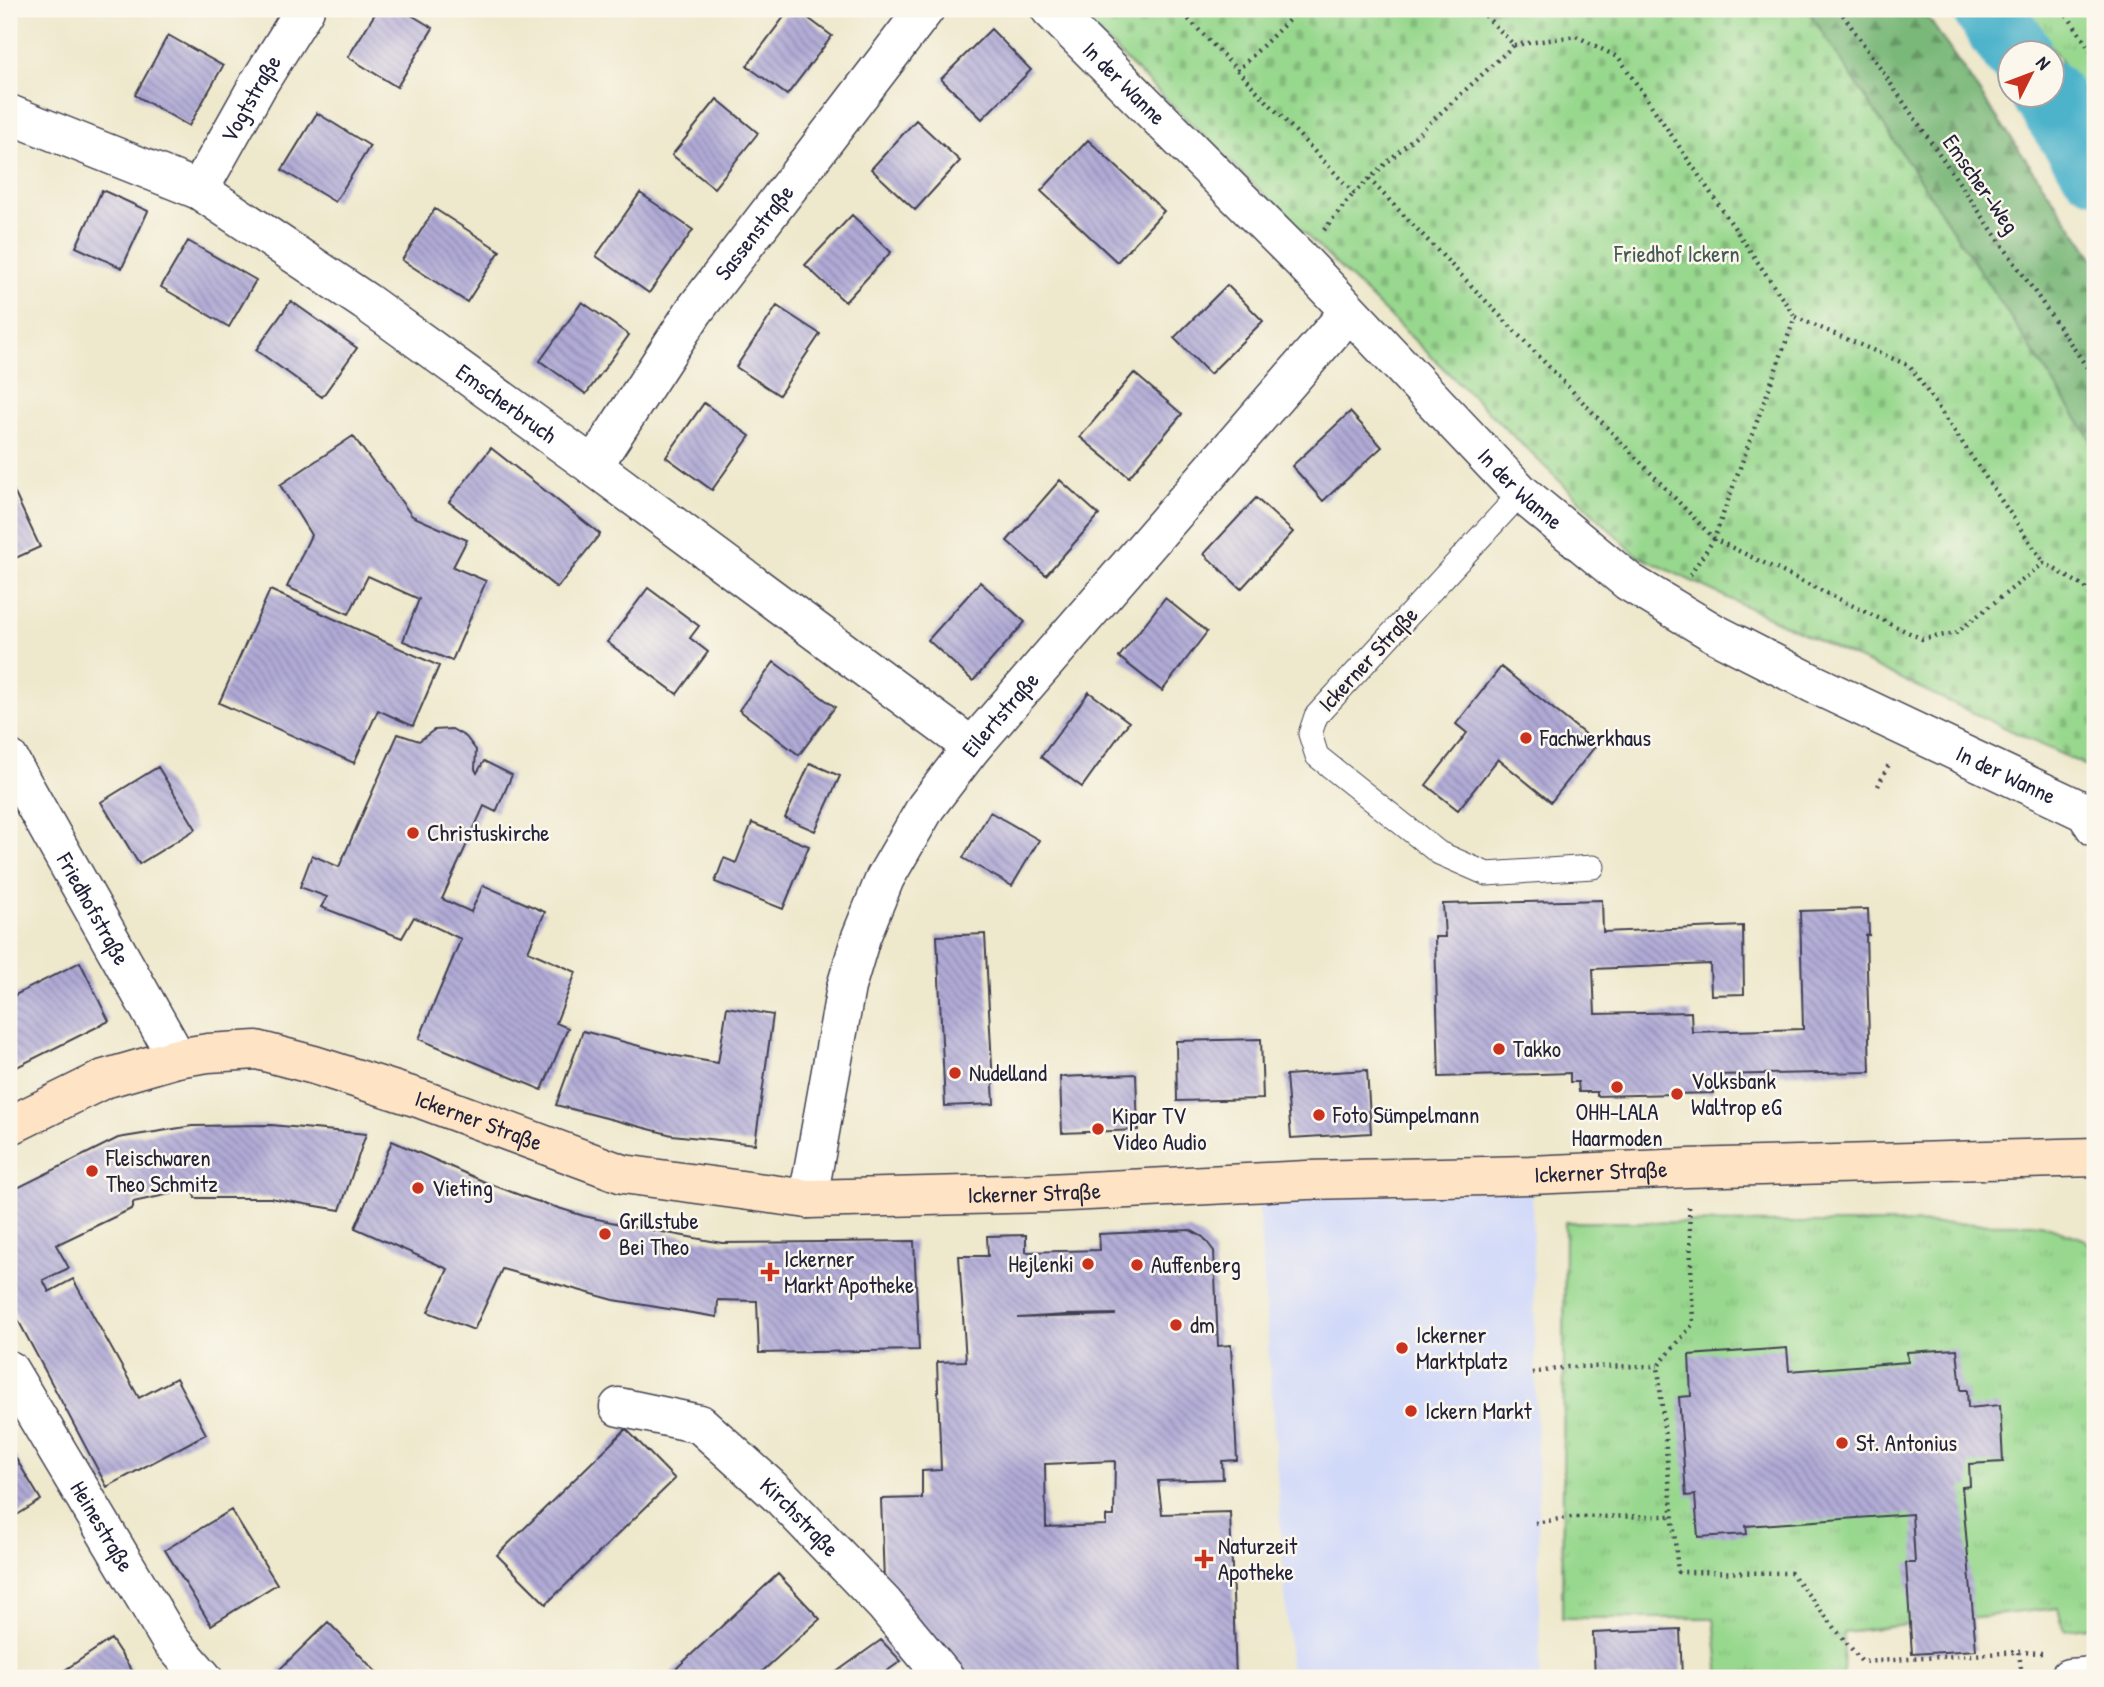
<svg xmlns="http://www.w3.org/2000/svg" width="2104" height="1687" viewBox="0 0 2104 1687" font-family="'Patrick Hand',sans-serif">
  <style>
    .built { fill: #d1d9f9 }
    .grass { fill: url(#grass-tufts); stroke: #5d7d64; stroke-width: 2 }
    .forest { fill: url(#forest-firs); stroke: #4e6d5a; stroke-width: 2 }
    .cemetery { fill: url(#cemetery-stones); stroke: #5d7d64; stroke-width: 2 }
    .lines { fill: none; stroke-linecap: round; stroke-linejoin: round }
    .river { stroke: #4db3cb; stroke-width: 70 }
    .building { fill: url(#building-back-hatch); fill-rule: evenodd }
    .lane-casing { stroke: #414051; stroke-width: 25 }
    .street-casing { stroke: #414051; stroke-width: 41 }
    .secondary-casing { stroke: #414051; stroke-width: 41 }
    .path { stroke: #414051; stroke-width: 4.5; stroke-dasharray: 2 5; stroke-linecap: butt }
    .lane { stroke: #fff; stroke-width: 23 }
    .street { stroke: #fff; stroke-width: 38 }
    .secondary { stroke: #fee4c5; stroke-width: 38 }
    .poi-dot { fill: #c8321e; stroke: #fbf7ec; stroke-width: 2.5 }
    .labels { text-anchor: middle; stroke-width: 5; stroke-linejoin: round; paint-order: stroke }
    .street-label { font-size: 23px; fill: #22223b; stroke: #fbf7ec }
    .park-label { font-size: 23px; fill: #455954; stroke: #fbf7ec }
    .poi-label { font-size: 23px; fill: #22223b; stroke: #fbf7ec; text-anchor: start }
  </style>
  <defs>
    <pattern id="grass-tufts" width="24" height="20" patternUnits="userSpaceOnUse" patternTransform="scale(1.75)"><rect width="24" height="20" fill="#98d88e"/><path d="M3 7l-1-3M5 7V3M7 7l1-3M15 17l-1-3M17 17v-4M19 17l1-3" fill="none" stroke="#83b97b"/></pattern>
    <pattern id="forest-firs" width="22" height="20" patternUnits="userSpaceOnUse" patternTransform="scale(1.75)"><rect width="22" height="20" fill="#7ab879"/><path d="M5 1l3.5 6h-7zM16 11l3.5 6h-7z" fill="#649564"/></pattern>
    <pattern id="cemetery-stones" width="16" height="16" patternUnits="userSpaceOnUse" patternTransform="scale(1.75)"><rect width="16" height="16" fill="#98d88e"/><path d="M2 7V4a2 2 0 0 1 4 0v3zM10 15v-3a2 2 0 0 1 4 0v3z" fill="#83b97b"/></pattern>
    <pattern id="building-back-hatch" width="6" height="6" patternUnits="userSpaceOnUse" patternTransform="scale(1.75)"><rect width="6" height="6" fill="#b0aad6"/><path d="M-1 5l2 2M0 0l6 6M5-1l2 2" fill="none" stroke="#8f8aaf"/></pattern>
  </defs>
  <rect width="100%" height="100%" fill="#fbf7ec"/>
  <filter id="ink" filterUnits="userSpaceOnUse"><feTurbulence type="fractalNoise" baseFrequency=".0143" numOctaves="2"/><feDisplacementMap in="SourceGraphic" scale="14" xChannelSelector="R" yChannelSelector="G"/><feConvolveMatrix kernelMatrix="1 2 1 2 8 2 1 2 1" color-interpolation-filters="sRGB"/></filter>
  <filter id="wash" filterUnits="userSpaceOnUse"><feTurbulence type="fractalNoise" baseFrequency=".00686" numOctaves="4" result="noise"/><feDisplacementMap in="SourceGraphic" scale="28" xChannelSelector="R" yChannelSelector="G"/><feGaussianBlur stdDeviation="1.57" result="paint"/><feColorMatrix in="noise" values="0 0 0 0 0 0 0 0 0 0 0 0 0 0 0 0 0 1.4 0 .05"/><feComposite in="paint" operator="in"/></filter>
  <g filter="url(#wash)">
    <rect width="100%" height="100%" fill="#eee8cc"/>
    <!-- built -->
    <path class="built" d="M 1532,1189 L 1538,1498 L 1540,1678 L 1291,1678 L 1258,1199 Z"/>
    <!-- grass -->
    <path class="grass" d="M 2025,9 L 2095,9 L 2095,111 L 2032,19 Z
      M 1565,1222 L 2041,1224 L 2084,1239 L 2095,1251 L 2095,1626 L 2064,1630 L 2058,1608 L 1844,1632 L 1843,1678 L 1720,1678 L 1714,1618 L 1562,1618 Z"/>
    <!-- forest -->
    <path class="forest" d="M 1807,9 L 1922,9 L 2095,260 L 2095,446 Z"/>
    <!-- cemetery -->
    <path class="cemetery" d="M 1073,9 L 1807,9 L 2095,446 L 2095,767 L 2093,769 L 1636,555 Z"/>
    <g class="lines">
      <!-- river -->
      <path class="river" d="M 1988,9 L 2017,52
        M 2046,94 L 2095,167"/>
    </g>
    <g id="blocks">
      <!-- building -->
      <path class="building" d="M 378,9 L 401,9 L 433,28 L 397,87 L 348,57 Z
        M 790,9 L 796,9 L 832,36 L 787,95 L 747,66 Z
        M 991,29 L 1031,70 L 982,119 L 941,79 Z
        M 168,35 L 223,66 L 189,126 L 135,95 Z
        M 717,99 L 758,133 L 714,188 L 672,155 Z
        M 317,113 L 370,146 L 335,202 L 282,170 Z
        M 916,120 L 960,161 L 915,210 L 871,169 Z
        M 1088,140 L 1164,211 L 1117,262 L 1041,191 Z
        M 102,190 L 148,211 L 122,268 L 76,247 Z
        M 640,193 L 693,230 L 649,293 L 596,256 Z
        M 435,209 L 500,251 L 467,302 L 402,260 Z
        M 852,215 L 891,252 L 845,302 L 805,265 Z
        M 188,241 L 256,280 L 229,327 L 161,287 Z
        M 1227,285 L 1263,321 L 1210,374 L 1174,338 Z
        M 291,301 L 357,348 L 322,397 L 256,350 Z
        M 582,302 L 629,335 L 586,394 L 540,361 Z
        M 777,306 L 820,334 L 779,395 L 736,367 Z
        M 1134,373 L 1182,414 L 1129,477 L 1080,437 Z
        M 704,403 L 750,436 L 712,490 L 666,457 Z
        M 1350,412 L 1382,447 L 1323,501 L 1292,466 Z
        M 353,436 L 412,516 L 467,540 L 453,567 L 486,581 L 452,661 L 403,641 L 419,599 L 368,576 L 349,614 L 287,587 L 311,535 L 280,485 Z
        M 491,448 L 600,534 L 557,588 L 449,502 Z
        M 1060,480 L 1099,515 L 1046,575 L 1007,541 Z
        M 9,481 L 40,547 L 9,561 Z
        M 1256,498 L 1293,532 L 1241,589 L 1204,554 Z
        M 980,582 L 1025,622 L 973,681 L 928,640 Z
        M 648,588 L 699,626 L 690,638 L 708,652 L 677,694 L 607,642 Z
        M 270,590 L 439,666 L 413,726 L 378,710 L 354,763 L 219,703 Z
        M 1165,598 L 1207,632 L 1162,691 L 1119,657 Z
        M 774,662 L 835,707 L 799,755 L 739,710 Z
        M 1501,667 L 1597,744 L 1551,802 L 1498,759 L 1458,810 L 1426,785 L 1467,733 L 1456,724 Z
        M 1089,692 L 1129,722 L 1082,787 L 1041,757 Z
        M 452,729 L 466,737 L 476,750 L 475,769 L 477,773 L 484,761 L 512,775 L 496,812 L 484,806 L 442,899 L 471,912 L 483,885 L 545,912 L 528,951 L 576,972 L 556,1023 L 568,1028 L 542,1090 L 419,1039 L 461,939 L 414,917 L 402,938 L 321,907 L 327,897 L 300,887 L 312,855 L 339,867 L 398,734 L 419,741 L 434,730 Z
        M 810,763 L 840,776 L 815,831 L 785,818 Z
        M 158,767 L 196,829 L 139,864 L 101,802 Z
        M 990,812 L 1039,840 L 1012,886 L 963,858 Z
        M 752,823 L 809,846 L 783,909 L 715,882 L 724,858 L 736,863 Z
        M 1602,900 L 1603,932 L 1743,926 L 1744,994 L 1711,995 L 1710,964 L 1593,969 L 1595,1014 L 1691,1012 L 1692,1032 L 1803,1029 L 1800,911 L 1868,909 L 1869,935 L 1866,935 L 1870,1072 L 1713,1075 L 1713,1093 L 1597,1096 L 1597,1092 L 1579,1092 L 1578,1082 L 1570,1082 L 1570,1073 L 1439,1077 L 1435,937 L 1445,937 L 1443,904 Z
        M 985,934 L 994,1104 L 945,1106 L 937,936 Z
        M 80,962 L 109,1021 L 9,1071 L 9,998 Z
        M 727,1007 L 773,1015 L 755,1144 L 672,1135 L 556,1105 L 583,1031 L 677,1056 L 718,1063 Z
        M 1261,1039 L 1263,1099 L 1177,1101 L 1176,1041 Z
        M 1367,1070 L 1371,1133 L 1291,1138 L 1286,1075 Z
        M 1136,1074 L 1138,1130 L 1062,1133 L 1060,1077 Z
        M 271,1125 L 366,1134 L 340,1210 L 270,1198 L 195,1198 L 193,1189 L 133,1202 L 133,1208 L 56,1245 L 69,1268 L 43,1280 L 49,1292 L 73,1279 L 139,1398 L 176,1378 L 206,1434 L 107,1487 L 9,1303 L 9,1192 L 118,1138 L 192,1126 Z
        M 392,1141 L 485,1182 L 530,1199 L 584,1216 L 629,1226 L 722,1243 L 914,1241 L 919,1350 L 759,1353 L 757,1301 L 718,1300 L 717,1317 L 614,1300 L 502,1269 L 474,1330 L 428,1312 L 448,1269 L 355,1228 Z
        M 1190,1230 L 1203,1237 L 1214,1251 L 1218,1346 L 1231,1345 L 1237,1460 L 1222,1461 L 1223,1479 L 1158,1481 L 1162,1514 L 1230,1512 L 1236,1678 L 959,1678 L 884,1581 L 881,1499 L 922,1498 L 922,1471 L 941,1470 L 937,1362 L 966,1361 L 959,1256 L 988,1256 L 987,1236 L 1026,1235 L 1026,1252 L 1100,1250 L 1099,1234 ZM 1115,1314 L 1115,1315 L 1017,1318 L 1066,1315 ZM 1115,1461 L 1114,1516 L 1106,1516 L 1106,1525 L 1046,1527 L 1045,1464 Z
        M 1787,1348 L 1789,1371 L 1908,1362 L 1907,1352 L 1957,1349 L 1961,1390 L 1967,1390 L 1968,1408 L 2000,1405 L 2003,1462 L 1969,1464 L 1970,1486 L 1962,1487 L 1976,1650 L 1912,1654 L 1906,1563 L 1915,1563 L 1912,1514 L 1746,1526 L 1747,1534 L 1698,1537 L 1695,1495 L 1686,1496 L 1679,1397 L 1691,1396 L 1689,1355 Z
        M 626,1429 L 675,1479 L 546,1604 L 497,1555 Z
        M 9,1447 L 41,1500 L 9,1520 Z
        M 231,1510 L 277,1584 L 211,1625 L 165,1550 Z
        M 778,1574 L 820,1619 L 755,1678 L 666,1678 Z
        M 328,1622 L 382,1678 L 284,1678 L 278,1671 Z
        M 1680,1629 L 1682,1678 L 1595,1678 L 1593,1633 Z
        M 111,1639 L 137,1678 L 66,1678 L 62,1672 Z
        M 881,1640 L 901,1661 L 877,1678 L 828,1678 Z"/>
    </g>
  </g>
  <g filter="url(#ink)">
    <use href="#blocks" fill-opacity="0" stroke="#414051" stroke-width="2"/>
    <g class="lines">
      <!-- lane casing -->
      <g class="lane-casing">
        <path id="lane" d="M 1521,493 L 1316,716 L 1310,734 L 1317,756 L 1439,853 L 1487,874 L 1593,867"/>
      </g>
      <!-- street casing -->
      <g class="street-casing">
        <g id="street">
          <path id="s1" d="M 1050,9 L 1300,259 L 1521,493 L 1629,582 L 1714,633 L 1814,684 L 2085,812 L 2095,827"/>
          <path id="s2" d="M 9,114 L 199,190 L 366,302 L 593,466 L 972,747"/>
          <path id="s3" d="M 199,190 L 259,83 L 305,9"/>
          <path id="s4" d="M 593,466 L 694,311 L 925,9"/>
          <path id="s5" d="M 9,759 L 177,1058"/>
          <path id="s6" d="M 808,1199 L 846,987 L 861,937 L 885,878 L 926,807 L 972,747 L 1349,312"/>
          <path id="s7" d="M 9,1370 L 170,1640 L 203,1678"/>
          <path id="s8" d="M 619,1407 L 700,1424 L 783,1499 L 884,1604 L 945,1678"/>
          <path d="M 2069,1678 L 2095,1676"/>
        </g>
      </g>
      <!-- secondary casing -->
      <g class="secondary-casing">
        <g id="secondary">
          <path id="s9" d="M 9,1126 L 104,1079 L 177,1058 L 208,1053 L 257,1050 L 314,1065 L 421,1099 L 623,1174 L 808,1199 L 1048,1193 L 1307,1180 L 1530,1175 L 1687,1168 L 2095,1157"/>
        </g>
      </g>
      <!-- path -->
      <path class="path" d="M 1179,9 L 1354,193 L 1514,45 L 1479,9
        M 1839,9 L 2095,379
        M 2063,9 L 2095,57
        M 1514,45 L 1576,36 L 1619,58 L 1795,317
        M 1237,71 L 1300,9
        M 1369,179 L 1714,539 L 1795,317 L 1910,366 L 2044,563
        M 1324,230 L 1354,193
        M 1690,575 L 1714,539 L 1922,639 L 1956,633 L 2044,563 L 2085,587 L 2095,601
        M 1878,786 L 1890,762
        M 1689,1207 L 1693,1324 L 1658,1366 L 1678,1572 L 1791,1573 L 1862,1662 L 2019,1652 L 2042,1653
        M 1532,1373 L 1568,1367 L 1658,1366
        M 1535,1523 L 1572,1517 L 1671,1516
        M 2019,1652 L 2022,1678"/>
      <!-- lane -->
      <use href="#lane" class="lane"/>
      <!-- street -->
      <use href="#street" class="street"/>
      <!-- secondary -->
      <use href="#secondary" class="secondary"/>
    </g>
  </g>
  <!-- markers -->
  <g class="poi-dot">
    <circle cx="1526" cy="738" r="7"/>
    <circle cx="413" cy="833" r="7"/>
    <circle cx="1499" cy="1049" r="7"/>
    <circle cx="955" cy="1073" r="7"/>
    <circle cx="1617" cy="1087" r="7"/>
    <circle cx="1677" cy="1094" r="7"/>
    <circle cx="1319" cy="1115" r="7"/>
    <circle cx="1098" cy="1129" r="7"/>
    <circle cx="92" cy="1171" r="7"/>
    <circle cx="418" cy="1188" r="7"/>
    <circle cx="605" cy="1234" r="7"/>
    <circle cx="1088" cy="1264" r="7"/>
    <circle cx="1137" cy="1265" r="7"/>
    <path d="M766.5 1261.5h7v7h7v7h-7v7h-7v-7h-7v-7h7z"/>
    <circle cx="1176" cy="1325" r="7"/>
    <circle cx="1402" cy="1348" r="7"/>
    <circle cx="1411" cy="1411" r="7"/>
    <circle cx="1842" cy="1443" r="7"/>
    <path d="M1200.5 1548.5h7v7h7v7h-7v7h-7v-7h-7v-7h7z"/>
  </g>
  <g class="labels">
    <!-- street labels -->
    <g class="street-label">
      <text dy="8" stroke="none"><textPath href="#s1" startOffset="105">In der Wanne</textPath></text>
      <text dy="8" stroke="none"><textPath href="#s3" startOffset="105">Vogtstraße</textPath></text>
      <text transform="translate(1981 184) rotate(55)" y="8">Emscher-Weg</text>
      <text dy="8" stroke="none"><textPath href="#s4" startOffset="284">Sassenstraße</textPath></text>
      <text dy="8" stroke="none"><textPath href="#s2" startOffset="579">Emscherbruch</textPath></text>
      <text dy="8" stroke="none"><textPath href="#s1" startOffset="672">In der Wanne</textPath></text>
      <text transform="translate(1368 659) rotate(-47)" y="8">Ickerner Straße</text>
      <text dy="8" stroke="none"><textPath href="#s6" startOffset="532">Eilertstraße</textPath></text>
      <text dy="8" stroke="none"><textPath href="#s1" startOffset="1239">In der Wanne</textPath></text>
      <text dy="8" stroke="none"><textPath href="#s5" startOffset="172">Friedhofstraße</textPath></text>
      <text dy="8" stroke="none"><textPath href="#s9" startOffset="495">Ickerner Straße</textPath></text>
      <text dy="8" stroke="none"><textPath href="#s9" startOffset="1629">Ickerner Straße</textPath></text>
      <text dy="8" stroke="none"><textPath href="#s9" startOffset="1062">Ickerner Straße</textPath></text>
      <text dy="8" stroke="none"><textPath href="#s8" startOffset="219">Kirchstraße</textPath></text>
      <text dy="8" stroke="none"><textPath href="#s7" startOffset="182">Heinestraße</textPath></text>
    </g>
    <!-- park labels -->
    <g class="park-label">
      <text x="1677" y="262">Friedhof Ickern</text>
    </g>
    <!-- poi labels -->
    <g class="poi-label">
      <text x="1540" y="746">Fachwerkhaus</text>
      <text x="427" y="841">Christuskirche</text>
      <text x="1513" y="1057">Takko</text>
      <text x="969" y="1081">Nudelland</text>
      <text x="1691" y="1089">Volksbank<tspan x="1691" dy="26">Waltrop eG</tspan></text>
      <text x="1617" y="1120" text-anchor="middle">OHH-LALA<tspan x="1617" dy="26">Haarmoden</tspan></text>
      <text x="1333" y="1123">Foto Sümpelmann</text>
      <text x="1112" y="1124">Kipar TV<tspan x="1112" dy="26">Video Audio</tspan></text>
      <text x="106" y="1166">Fleischwaren<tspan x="106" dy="26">Theo Schmitz</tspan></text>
      <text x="432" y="1196">Vieting</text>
      <text x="619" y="1229">Grillstube<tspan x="619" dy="26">Bei Theo</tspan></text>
      <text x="784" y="1267">Ickerner<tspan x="784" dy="26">Markt Apotheke</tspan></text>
      <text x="1074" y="1272" text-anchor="end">Hejlenki</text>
      <text x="1151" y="1273">Auffenberg</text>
      <text x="1190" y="1333">dm</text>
      <text x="1416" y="1343">Ickerner<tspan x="1416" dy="26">Marktplatz</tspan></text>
      <text x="1425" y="1419">Ickern Markt</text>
      <text x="1856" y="1451">St. Antonius</text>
      <text x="1218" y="1554">Naturzeit<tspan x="1218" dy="26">Apotheke</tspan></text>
    </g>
  </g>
  <!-- margin -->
  <rect width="2104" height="1687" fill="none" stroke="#fbf7ec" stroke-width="35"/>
  <!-- north arrow -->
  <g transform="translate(2031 74) rotate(48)"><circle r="33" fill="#fbf7ec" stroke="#a4a2a5" stroke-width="2"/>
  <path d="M0-5L12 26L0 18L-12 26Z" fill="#c8321e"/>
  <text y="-10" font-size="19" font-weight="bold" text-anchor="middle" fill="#22223b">N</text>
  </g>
</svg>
